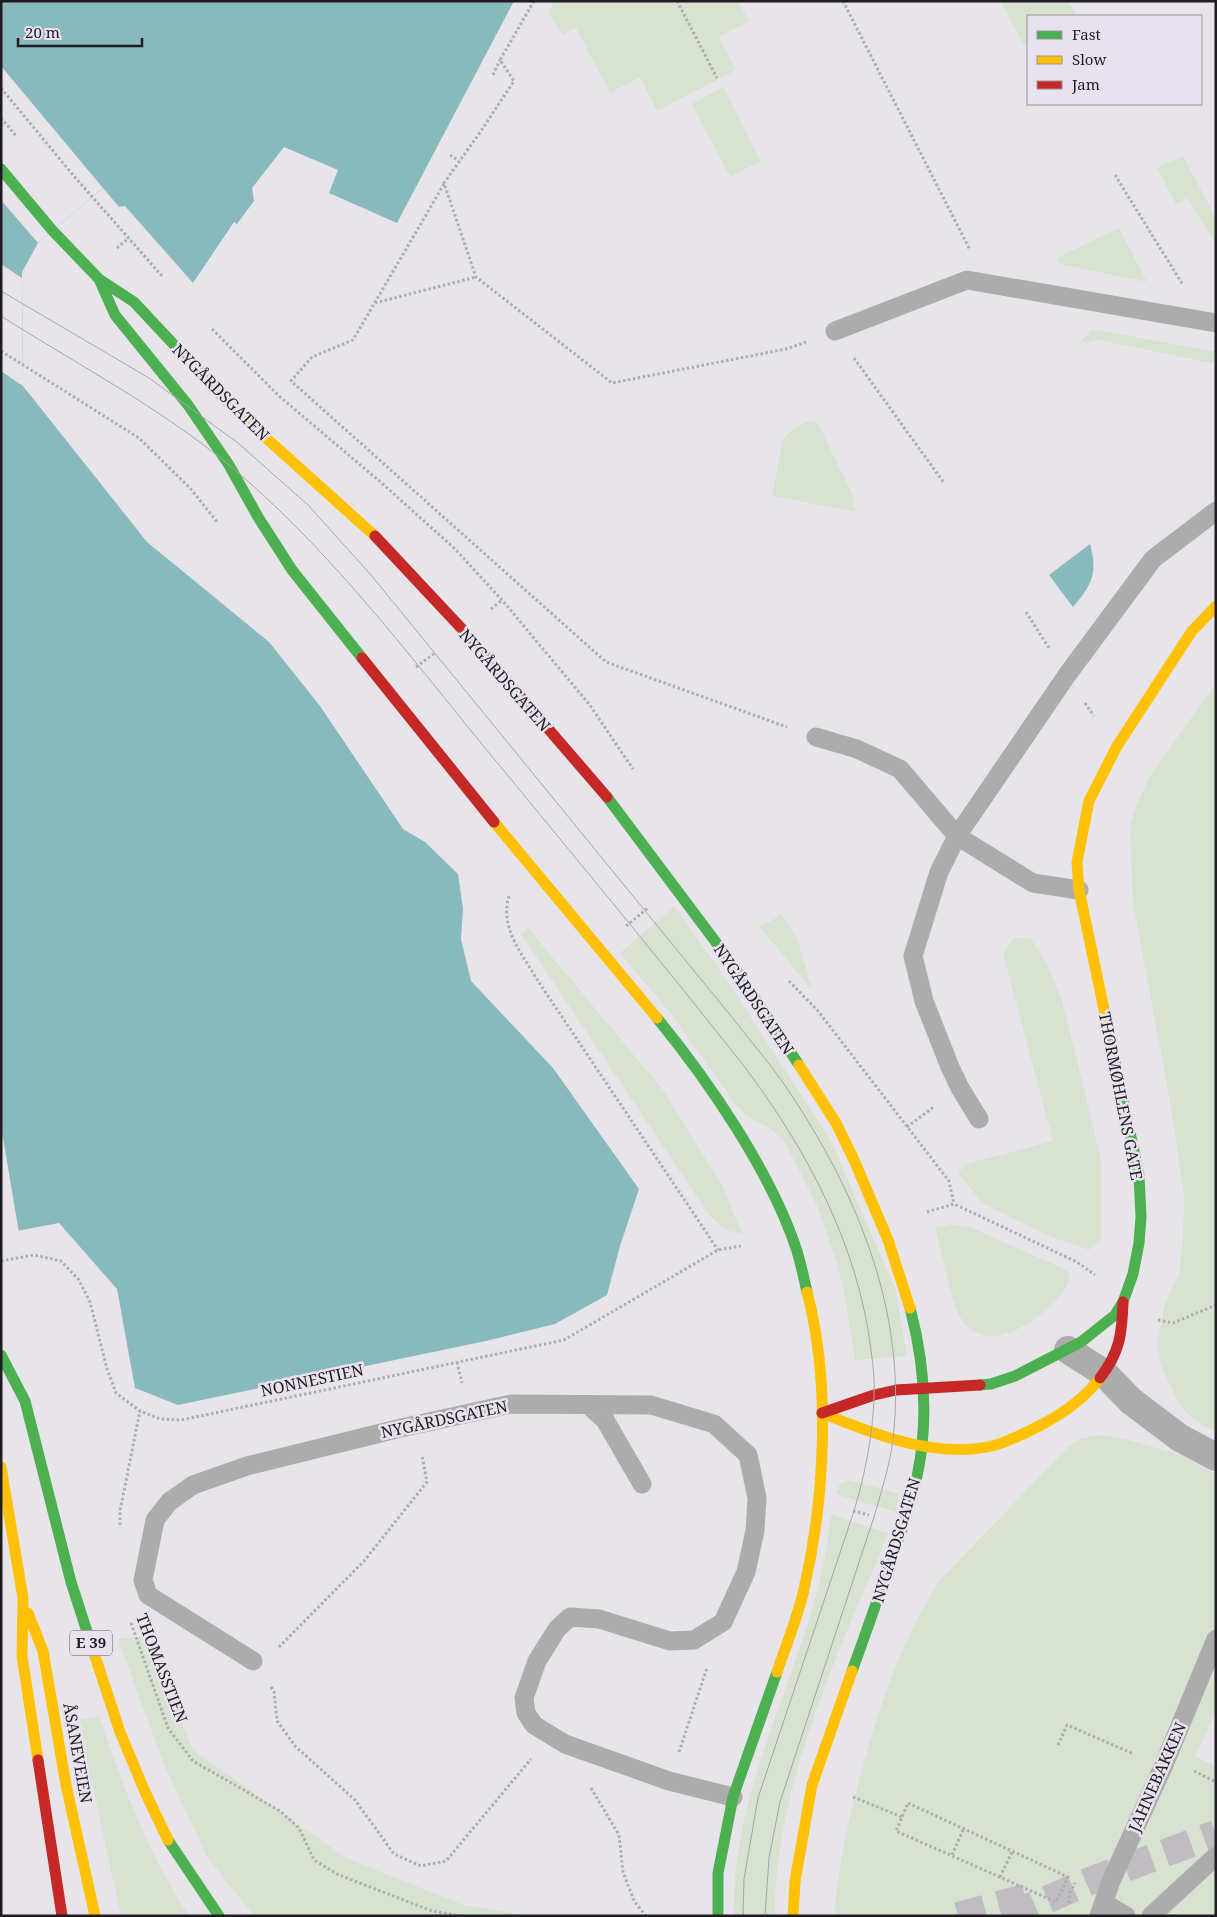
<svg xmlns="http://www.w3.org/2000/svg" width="1217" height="1917" viewBox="0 0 1217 1917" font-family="'Noto Serif',serif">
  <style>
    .green { fill: #d8e2d1 }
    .water { fill: #88b9bc }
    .pier { fill: #e7e5ea }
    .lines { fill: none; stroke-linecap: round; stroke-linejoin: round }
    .highway-tunnel { stroke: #bfbdc2; stroke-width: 28; stroke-dasharray: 28 14; stroke-linecap: butt }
    .path { stroke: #aeadae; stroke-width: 3; stroke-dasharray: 2.5 2.5; stroke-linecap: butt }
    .lane { stroke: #adacac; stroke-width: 19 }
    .street { stroke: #adacac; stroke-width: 28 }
    .fast { stroke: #4caf50; stroke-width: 11 }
    .slow { stroke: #ffc107; stroke-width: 11 }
    .jam { stroke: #c62828; stroke-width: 11 }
    .tram { stroke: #a7a6a8; stroke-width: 1 }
    .labels { text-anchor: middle; stroke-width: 5; stroke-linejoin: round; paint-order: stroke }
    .shield { fill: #e7e2ed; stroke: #5b585e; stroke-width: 1 }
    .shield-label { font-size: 15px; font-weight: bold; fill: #1f1d21 }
    .street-label { font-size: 16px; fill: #1f1d21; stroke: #e7e2ed }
  </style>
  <rect width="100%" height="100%" fill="#e7e5ea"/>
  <!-- green -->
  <path class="green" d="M 555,1 L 738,1 L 749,21 L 719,37 L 736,70 L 657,111 L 640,77 L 610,93 L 576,28 L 562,35 L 548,11 Z
    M 1001,1 L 1069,1 L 1077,16 L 1028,16 L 1028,44 L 1024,46 Z
    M 723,87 L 761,161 L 730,177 L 692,104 Z
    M 1183,156 L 1216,218 L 1216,244 L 1187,198 L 1176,204 L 1157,168 Z
    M 1119,228 L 1147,282 L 1060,264 L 1057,258 Z
    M 1092,329 L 1216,352 L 1216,364 L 1098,340 L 1087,343 L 1081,341 Z
    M 808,421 L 818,423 L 852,494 L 856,512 L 772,496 L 783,439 L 794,428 Z
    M 1216,683 L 1216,1432 L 1205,1427 L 1186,1413 L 1176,1398 L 1161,1365 L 1157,1345 L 1164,1307 L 1179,1273 L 1183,1239 L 1184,1195 L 1170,1101 L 1133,903 L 1130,835 L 1131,822 L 1138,802 L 1148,779 Z
    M 674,906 L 722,973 L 830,1139 L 895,1288 L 907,1356 L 855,1360 L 845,1297 L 836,1260 L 818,1208 L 794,1160 L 783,1140 L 771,1129 L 748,1117 L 737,1106 L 672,1015 L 620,953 Z
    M 781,915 L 797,938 L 812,990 L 760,927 Z
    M 528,928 L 663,1090 L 723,1187 L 742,1234 L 726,1230 L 709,1215 L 521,934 Z
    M 1015,937 L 1031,939 L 1044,958 L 1062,1000 L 1101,1159 L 1101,1239 L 1089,1250 L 1049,1236 L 982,1203 L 958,1173 L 966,1164 L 1053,1141 L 1003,954 Z
    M 951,1224 L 970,1227 L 1062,1268 L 1070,1273 C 1069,1278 1068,1284 1066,1288 C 1048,1316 988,1360 962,1320 C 949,1300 943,1252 935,1228 Z
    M 1099,1435 L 1129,1440 L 1177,1454 L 1216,1474 L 1216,1712 L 1195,1757 L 1216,1766 L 1216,1916 L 834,1916 C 838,1867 848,1821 861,1774 C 879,1706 902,1638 941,1579 L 1069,1446 L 1080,1439 Z
    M 849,1480 L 897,1493 L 899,1494 L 896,1512 L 835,1494 L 840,1484 Z
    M 831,1515 L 888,1533 C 876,1567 860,1598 847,1631 C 811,1719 774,1819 775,1916 L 734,1916 C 731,1812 779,1716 809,1619 C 820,1585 827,1550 831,1515 Z
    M 146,1636 L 193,1750 L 348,1859 L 463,1905 L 530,1916 L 254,1916 L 207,1857 L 163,1762 L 118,1639 Z
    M 99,1716 C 122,1785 149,1855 189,1916 L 121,1916 L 78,1720 Z"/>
  <!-- water -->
  <path class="water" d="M 1,1 L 514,1 L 397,223 L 329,193 L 338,170 L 284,147 L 252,188 L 254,201 L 237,224 L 234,222 L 193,283 L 125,206 L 119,207 L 103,188 L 38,243 L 22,272 L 23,386 L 147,542 L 269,642 L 320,706 L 403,829 L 425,842 L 458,874 L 463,909 L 461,939 L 471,981 L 553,1068 L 639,1189 L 620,1246 L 607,1295 L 555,1324 L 486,1341 L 178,1405 L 135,1388 L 117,1289 L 59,1223 L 1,1234 Z
    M 1090,544 C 1098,573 1092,585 1073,607 L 1049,575 Z"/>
  <!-- pier -->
  <path class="pier" d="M 1,66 L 103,188 L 38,243 L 1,200 Z
    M 1,264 L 22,278 L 23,386 L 1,371 Z
    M 1,1126 L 19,1233 L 1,1237 Z"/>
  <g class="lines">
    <!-- highway-tunnel -->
    <path class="highway-tunnel" d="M 958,1916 L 1028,1897
      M 1009,1916 L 1090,1881 L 1216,1834"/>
    <!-- path -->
    <path class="path" d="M 534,1 L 500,60 L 514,81 L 481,131 L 444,183 L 476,277 L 612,383 L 786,349 L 806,342
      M 677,1 L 717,78
      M 843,1 L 970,250
      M 493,75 L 500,60
      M 1,88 L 73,175 L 162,276
      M 1,118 L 17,137
      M 450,155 L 459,161
      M 1115,175 L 1183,285
      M 444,184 L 353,340 L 312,357 L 291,381 L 606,662 L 787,727
      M 117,248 L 129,238
      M 375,303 L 476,277
      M 212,329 L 279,396 L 384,485 L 454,548 L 502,600 L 589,704 L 633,769
      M 1,351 L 139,438 L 190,488 L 218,523
      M 854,358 L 944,483
      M 491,609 L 502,600
      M 1026,612 L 1049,648
      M 416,667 L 435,653
      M 1085,703 L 1094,716
      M 509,896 C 499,928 523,955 538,981 L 718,1250
      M 626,926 L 648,908
      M 789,981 L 818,1011 L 949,1181 L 954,1204
      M 907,1127 L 935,1106
      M 927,1212 L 954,1204 L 1077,1262 L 1095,1275
      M 1,1261 L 34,1255 L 61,1261 L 79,1280 L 90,1302 L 107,1369 L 116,1393 L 140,1411 L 160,1419 L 181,1420 L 564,1340 L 718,1250 L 741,1246
      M 1158,1320 L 1173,1323 L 1216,1305
      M 457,1362 L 462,1383
      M 853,1511 L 869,1515
      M 120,1525 L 120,1511 L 140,1411
      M 131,1623 L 168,1728 L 193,1761 L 280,1811 L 299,1828 L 314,1860 L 339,1875 L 432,1911 L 461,1916
      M 279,1647 L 364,1561 L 427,1482 L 422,1456
      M 271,1687 L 274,1691 L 277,1721 L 296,1747 L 355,1800 L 394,1854 L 421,1866 L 446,1861 L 531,1759
      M 1058,1745 L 1067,1725 L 1134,1754
      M 679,1752 L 707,1668
      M 1194,1771 L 1216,1782
      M 591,1788 L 619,1835 L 623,1872 L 634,1901 L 646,1916
      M 853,1797 L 902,1817
      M 908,1803 L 1068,1877 L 1056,1902 L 896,1831 Z
      M 952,1855 L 964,1828
      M 1000,1877 L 1013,1850
      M 1069,1903 L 1070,1892 L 1075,1883"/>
    <!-- lane -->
    <path class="lane" d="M 835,331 L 967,280 L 1216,323
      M 816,737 L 857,749 L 900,769 L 957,836 L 1033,883 L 1079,890
      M 979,1119 L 960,1088 L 950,1067 L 924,1001 L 913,956 L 939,872 L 957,836 L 1067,675 L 1153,559 L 1216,511
      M 588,1405 L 605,1420 L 642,1484
      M 253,1661 L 148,1595 L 143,1580 L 155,1520 L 169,1502 L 193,1485 L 247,1466 L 401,1428 L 511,1404 L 651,1405 L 714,1424 L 748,1455 L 757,1498 L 755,1531 L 746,1572 L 723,1622 L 694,1640 L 670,1641 L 599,1619 L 570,1617 L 557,1629 L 537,1661 L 524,1698 L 526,1713 L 534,1725 L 565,1744 L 669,1781 L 733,1797
      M 1104,1903 L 1126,1916
      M 1099,1916 L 1111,1881 L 1163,1767 L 1216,1639
      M 1151,1916 L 1216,1856"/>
    <!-- street -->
    <path class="street" d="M 1068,1350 L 1104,1373 L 1131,1401 L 1180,1438 L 1216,1457"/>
    <!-- fast -->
    <path class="fast" d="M 1,169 L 52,230 L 99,279 L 134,302 L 221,395
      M 99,279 L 115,315 L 188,405 L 229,465 L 258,517 L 292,570 L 362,658
      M 607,797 L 733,965 L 799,1065
      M 657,1018 C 710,1083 771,1172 797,1251 C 801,1265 804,1278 807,1292
      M 1,1355 L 25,1401 L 71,1582 L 91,1644
      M 980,1385 L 991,1384 L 1015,1376 L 1081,1342 L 1115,1315 L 1123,1302 L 1133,1274 L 1139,1243 L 1141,1217 L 1139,1175 L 1106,1019
      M 852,1671 C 865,1636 877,1601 889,1566 C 903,1527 918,1486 922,1445 C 927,1398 922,1353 910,1308
      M 168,1840 L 219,1916
      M 718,1916 L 718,1873 L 733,1797 L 777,1672"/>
    <!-- slow -->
    <path class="slow" d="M 221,395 L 236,411 L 375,536
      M 494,822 L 657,1018
      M 1106,1019 L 1079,890 L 1077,862 L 1089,801 L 1117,746 L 1192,631 L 1216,606
      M 799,1065 L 836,1123 L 854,1160 L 888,1240 L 910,1308
      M 822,1413 C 873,1434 936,1459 992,1446 C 1009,1442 1025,1433 1041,1425 C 1064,1413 1084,1399 1100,1378
      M 1,1467 L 23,1598 L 22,1656 L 38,1760
      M 28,1613 L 43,1651 L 66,1785 L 95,1916
      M 91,1644 L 120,1732 L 145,1792 L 168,1840
      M 777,1672 C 786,1645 798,1617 804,1589 C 825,1498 831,1383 807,1292
      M 793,1916 L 795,1881 L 812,1785 L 852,1671"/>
    <!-- jam -->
    <path class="jam" d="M 375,536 L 463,630 L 607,797
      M 362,658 L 494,822
      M 1100,1378 C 1120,1352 1122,1334 1123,1302
      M 822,1413 L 874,1395 L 896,1390 L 980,1385
      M 38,1760 L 62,1916"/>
    <!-- tram -->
    <path class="tram" d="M 1,291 L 149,378 L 238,443 L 308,505 L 371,575 L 735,1021 C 751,1042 769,1062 784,1084 C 855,1188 908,1311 893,1439 C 890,1465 881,1492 874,1517 L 780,1802 L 769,1858 L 765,1916
      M 1,316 C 78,365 159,407 229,465 C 326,546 402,646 481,743 C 569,850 658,957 744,1066 C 807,1150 858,1245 871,1350 C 873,1365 875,1381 874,1396 C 873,1435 865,1474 854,1511 L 758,1798 L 744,1879 L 743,1916"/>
  </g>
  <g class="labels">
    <!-- shield labels -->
    <rect class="shield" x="70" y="1630.5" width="42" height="25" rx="4"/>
    <g class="shield-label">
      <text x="91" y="1648">E 39</text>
    </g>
    <!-- street labels -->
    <g class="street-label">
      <text transform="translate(221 392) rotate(45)" y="6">NYGÅRDSGATEN</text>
      <text transform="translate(505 680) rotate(49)" y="6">NYGÅRDSGATEN</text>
      <text transform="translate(754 999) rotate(56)" y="6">NYGÅRDSGATEN</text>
      <text transform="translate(1121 1096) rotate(79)" y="6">THORMØHLENS GATE</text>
      <text transform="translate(312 1380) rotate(-12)" y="6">NONNESTIEN</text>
      <text transform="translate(444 1419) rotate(-12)" y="6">NYGÅRDSGATEN</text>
      <text transform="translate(896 1540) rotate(-73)" y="6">NYGÅRDSGATEN</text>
      <text transform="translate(162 1668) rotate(69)" y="6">THOMASSTIEN</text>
      <text transform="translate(78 1753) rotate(80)" y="6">ÅSANEVEIEN</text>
      <text transform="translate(1157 1777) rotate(-66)" y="6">JAHNEBAKKEN</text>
    </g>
  </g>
  <!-- border -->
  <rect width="1217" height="1917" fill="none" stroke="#1f1d21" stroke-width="5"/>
  <!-- legend -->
  <rect x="1027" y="15" width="175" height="90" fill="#e7e2ed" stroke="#97939b"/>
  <rect x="1037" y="31" width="25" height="8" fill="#4caf50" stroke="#97939b"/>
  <text x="1072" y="40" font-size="15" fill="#1f1d21">Fast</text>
  <rect x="1037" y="56" width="25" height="8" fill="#ffc107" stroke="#97939b"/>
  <text x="1072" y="65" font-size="15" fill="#1f1d21">Slow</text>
  <rect x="1037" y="81" width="25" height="8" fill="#c62828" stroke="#97939b"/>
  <text x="1072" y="90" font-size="15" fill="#1f1d21">Jam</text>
  <!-- scale -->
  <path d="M18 38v8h124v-8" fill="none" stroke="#1f1d21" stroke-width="2.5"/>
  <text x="25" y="38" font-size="15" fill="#1f1d21" stroke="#e7e2ed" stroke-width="4" paint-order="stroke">20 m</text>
</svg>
